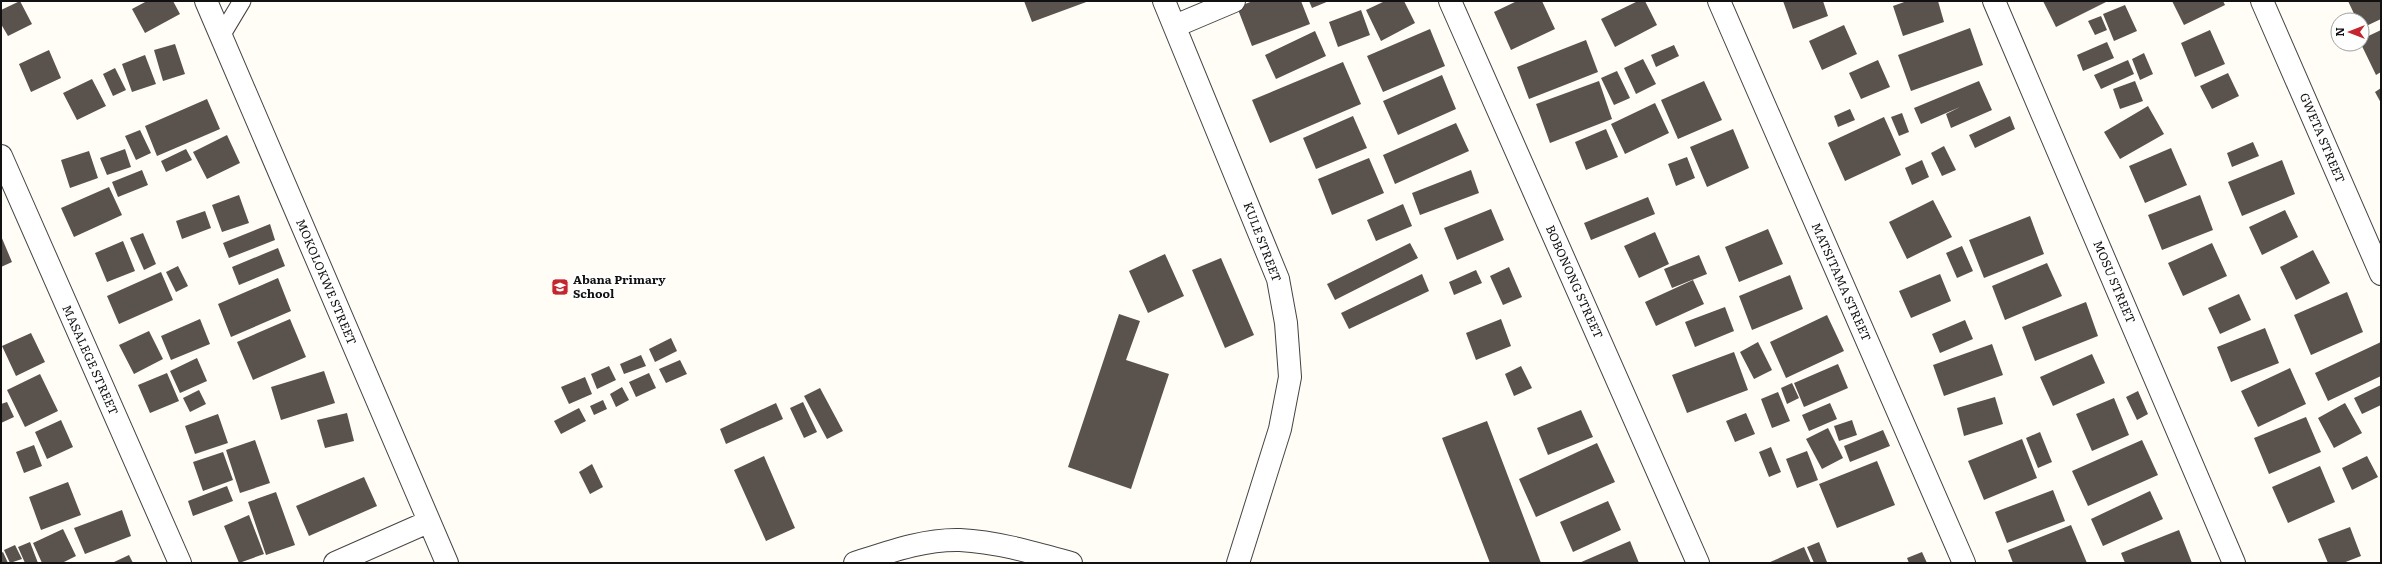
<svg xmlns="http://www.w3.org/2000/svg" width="2382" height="564" viewBox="0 0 2382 564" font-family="Literata,serif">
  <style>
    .building { fill: #5a524d }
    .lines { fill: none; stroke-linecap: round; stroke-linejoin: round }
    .lane-casing { stroke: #444; stroke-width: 19 }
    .street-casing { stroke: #444; stroke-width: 24 }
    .lane { stroke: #fff; stroke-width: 17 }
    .street { stroke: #fff; stroke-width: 22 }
    .labels { text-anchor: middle; stroke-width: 4; stroke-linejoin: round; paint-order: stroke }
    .street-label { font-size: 12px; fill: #111; stroke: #fff }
    .poi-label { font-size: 12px; font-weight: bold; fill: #111; stroke: #fff; text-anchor: start }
  </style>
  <rect width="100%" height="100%" fill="#fffdf5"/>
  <!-- building -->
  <path class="building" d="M 20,1 L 32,24 L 8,36 L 1,24 L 1,10 Z
    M 147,1 L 173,1 L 180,14 L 145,33 L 132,9 Z
    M 1024,1 L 1089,1 L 1032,22 Z
    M 1253,1 L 1301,1 L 1310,24 L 1252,46 L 1237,7 Z
    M 1309,1 L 1329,1 L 1312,8 Z
    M 1385,1 L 1404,1 L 1415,23 L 1381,41 L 1366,10 Z
    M 1517,1 L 1542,1 L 1555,29 L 1511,50 L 1494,12 Z
    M 1638,1 L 1645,1 L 1657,25 L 1615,47 L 1601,19 Z
    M 1783,1 L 1823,1 L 1828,16 L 1793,29 Z
    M 1907,1 L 1938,1 L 1944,22 L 1903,36 L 1893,6 Z
    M 2043,1 L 2108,1 L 2056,27 Z
    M 2172,1 L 2223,1 L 2225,5 L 2184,25 Z
    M 2348,1 L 2381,1 L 2381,19 L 2362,28 L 2362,20 L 2357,20 Z
    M 2125,5 L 2137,31 L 2114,41 L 2103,14 Z
    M 1361,10 L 1370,35 L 1338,47 L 1329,22 Z
    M 2101,16 L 2107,30 L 2095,35 L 2088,21 Z
    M 1844,25 L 1857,54 L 1822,70 L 1809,41 Z
    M 1970,28 L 1983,65 L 1911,91 L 1898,55 Z
    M 1430,29 L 1445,66 L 1383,92 L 1367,56 Z
    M 2210,30 L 2225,64 L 2195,77 L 2181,43 Z
    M 2381,30 L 2381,72 L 2376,75 L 2361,44 L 2362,39 Z
    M 1315,31 L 1326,56 L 1276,79 L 1265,55 Z
    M 1586,40 L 1598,72 L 1529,99 L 1517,67 Z
    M 2107,42 L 2114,58 L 2083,71 L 2077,55 Z
    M 175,44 L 185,74 L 163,81 L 154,50 Z
    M 1674,45 L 1679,56 L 1656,67 L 1651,55 Z
    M 49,50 L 61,78 L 31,92 L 19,64 Z
    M 2144,53 L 2153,74 L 2140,80 L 2132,59 Z
    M 145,55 L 156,84 L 132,92 L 122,64 Z
    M 1643,59 L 1656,84 L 1636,94 L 1624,68 Z
    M 1878,60 L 1890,87 L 1861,99 L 1849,73 Z
    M 2128,60 L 2134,74 L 2101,89 L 2094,75 Z
    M 1343,62 L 1361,104 L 1270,143 L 1252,100 Z
    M 115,68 L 126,90 L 113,96 L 103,74 Z
    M 1617,71 L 1630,98 L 1614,105 L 1601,78 Z
    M 2228,73 L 2239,96 L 2212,109 L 2200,86 Z
    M 1442,75 L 1456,109 L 1398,135 L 1383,101 Z
    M 92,79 L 106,106 L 77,120 L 63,93 Z
    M 1599,81 L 1612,119 L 1550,143 L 1536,104 Z
    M 1704,81 L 1722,120 L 1678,139 L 1661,100 Z
    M 1979,81 L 1992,110 L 1951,128 L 1946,114 L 1960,107 L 1921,124 L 1914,108 Z
    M 2135,81 L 2143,101 L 2120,109 L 2113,89 Z
    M 2381,88 L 2381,103 L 2375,92 Z
    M 207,99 L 220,129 L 157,156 L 145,126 Z
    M 1655,103 L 1669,133 L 1625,154 L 1611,124 Z
    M 2148,106 L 2164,134 L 2120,159 L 2104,132 Z
    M 1850,109 L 1855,120 L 1838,127 L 1834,116 Z
    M 1902,113 L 1909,132 L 1899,136 L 1891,117 Z
    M 1353,116 L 1367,148 L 1316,169 L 1303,138 Z
    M 2010,116 L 2015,129 L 1975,148 L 1969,135 Z
    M 1884,117 L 1901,155 L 1845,181 L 1828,143 Z
    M 1456,123 L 1469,151 L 1395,184 L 1383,155 Z
    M 1606,129 L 1618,157 L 1586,170 L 1575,142 Z
    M 1733,129 L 1749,168 L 1707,187 L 1690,147 Z
    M 140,130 L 151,153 L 136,160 L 125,136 Z
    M 227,135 L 240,163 L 207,179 L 193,152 Z
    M 2253,142 L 2259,156 L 2232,167 L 2227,153 Z
    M 1944,146 L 1956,170 L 1942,176 L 1931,153 Z
    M 2171,148 L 2187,185 L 2145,203 L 2129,166 Z
    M 125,149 L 131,167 L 107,175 L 100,158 Z
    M 186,149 L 192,160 L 166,172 L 161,161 Z
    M 89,151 L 98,178 L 70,188 L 61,160 Z
    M 1687,157 L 1695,178 L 1676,186 L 1668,164 Z
    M 1369,158 L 1384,193 L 1332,215 L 1318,179 Z
    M 1922,160 L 1929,177 L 1912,185 L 1905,168 Z
    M 2282,160 L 2295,194 L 2242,216 L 2228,182 Z
    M 142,170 L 148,185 L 118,197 L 112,182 Z
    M 1471,170 L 1479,193 L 1420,215 L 1412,193 Z
    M 109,187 L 122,215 L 74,237 L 61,208 Z
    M 239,195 L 249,223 L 222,232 L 212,205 Z
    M 2200,195 L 2213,230 L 2162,250 L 2148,215 Z
    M 1648,197 L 1655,214 L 1591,240 L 1584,223 Z
    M 1933,200 L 1952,237 L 1907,259 L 1889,222 Z
    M 1403,204 L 1412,226 L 1376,241 L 1367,220 Z
    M 1491,209 L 1504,240 L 1457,260 L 1444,228 Z
    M 2285,210 L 2298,237 L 2262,255 L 2249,227 Z
    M 205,211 L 211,228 L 182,239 L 176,221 Z
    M 2030,216 L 2044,254 L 1984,278 L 1969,240 Z
    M 270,224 L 275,240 L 229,258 L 223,243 Z
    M 1768,229 L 1783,264 L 1739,282 L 1725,247 Z
    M 1655,232 L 1669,264 L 1639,278 L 1624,246 Z
    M 143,233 L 156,264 L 144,270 L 130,238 Z
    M 1,236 L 12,262 L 1,267 Z
    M 123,241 L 135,271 L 107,282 L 95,253 Z
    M 1410,243 L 1418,258 L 1335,300 L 1327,284 Z
    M 2212,243 L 2227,276 L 2183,296 L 2168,263 Z
    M 1962,246 L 1973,271 L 1957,278 L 1946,253 Z
    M 278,248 L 285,266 L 239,285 L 232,267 Z
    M 2313,250 L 2330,283 L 2296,300 L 2280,267 Z
    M 1165,254 L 1184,296 L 1148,313 L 1129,271 Z
    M 1699,255 L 1707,274 L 1672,288 L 1664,269 Z
    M 1221,258 L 1254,335 L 1225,348 L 1192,270 Z
    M 2047,263 L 2062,296 L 2005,320 L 1992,286 Z
    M 178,266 L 188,286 L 176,292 L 166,272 Z
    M 1509,267 L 1522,297 L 1503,305 L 1490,276 Z
    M 1476,270 L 1482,283 L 1454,295 L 1449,282 Z
    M 161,272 L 173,300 L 119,324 L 107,296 Z
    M 1422,274 L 1429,291 L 1349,329 L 1341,313 Z
    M 1940,274 L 1951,301 L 1911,318 L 1899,291 Z
    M 1790,275 L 1803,309 L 1752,330 L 1739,296 Z
    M 278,278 L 291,311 L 231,337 L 218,304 Z
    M 1693,280 L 1704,304 L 1656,326 L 1645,302 Z
    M 2347,292 L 2363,332 L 2311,355 L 2294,315 Z
    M 2239,294 L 2251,320 L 2220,334 L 2208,308 Z
    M 2086,302 L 2098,336 L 2035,361 L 2022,327 Z
    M 1725,307 L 1734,331 L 1695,347 L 1685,322 Z
    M 1119,314 L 1140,321 L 1126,360 L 1169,374 L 1131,489 L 1068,467 Z
    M 1827,315 L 1844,351 L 1786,378 L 1770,342 Z
    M 200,319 L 210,344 L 171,360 L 161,336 Z
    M 290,319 L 306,357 L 253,380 L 237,342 Z
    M 1501,319 L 1511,346 L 1476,360 L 1466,333 Z
    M 1965,320 L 1973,339 L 1940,353 L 1932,334 Z
    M 2265,328 L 2279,363 L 2231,382 L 2217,347 Z
    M 149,331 L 163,359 L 134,374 L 119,345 Z
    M 31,333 L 45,362 L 16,376 L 2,346 Z
    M 671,338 L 677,351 L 655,362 L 649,349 Z
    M 1758,342 L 1772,370 L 1754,379 L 1740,352 Z
    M 2381,342 L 2381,376 L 2328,401 L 2315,373 Z
    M 1992,344 L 2003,375 L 1944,396 L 1933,365 Z
    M 1734,352 L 1748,390 L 1687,413 L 1672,375 Z
    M 2092,354 L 2105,383 L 2053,406 L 2040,377 Z
    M 641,355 L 646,366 L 624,374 L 620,364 Z
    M 197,358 L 207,381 L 180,393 L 170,371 Z
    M 680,360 L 687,374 L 666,383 L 659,369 Z
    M 1838,364 L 1848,388 L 1804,407 L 1794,383 Z
    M 609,366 L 616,380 L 597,389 L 591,374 Z
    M 1521,366 L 1532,388 L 1514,396 L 1505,374 Z
    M 2290,368 L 2306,404 L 2258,427 L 2241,391 Z
    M 324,371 L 335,403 L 281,420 L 271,387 Z
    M 167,373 L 179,401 L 150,413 L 138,385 Z
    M 649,373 L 656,388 L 636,397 L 629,382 Z
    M 40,374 L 58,411 L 25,427 L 7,390 Z
    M 585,377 L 592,394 L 569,404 L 561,387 Z
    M 1792,383 L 1799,398 L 1787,404 L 1781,388 Z
    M 2381,385 L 2381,405 L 2362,414 L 2354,398 Z
    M 622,387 L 629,400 L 616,407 L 610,394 Z
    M 820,388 L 843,431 L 827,439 L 804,396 Z
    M 199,390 L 206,404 L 190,412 L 183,398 Z
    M 2138,391 L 2148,414 L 2137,420 L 2126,397 Z
    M 1778,392 L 1790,421 L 1772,428 L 1761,399 Z
    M 1995,397 L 2003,424 L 1964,436 L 1957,408 Z
    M 2114,398 L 2129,435 L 2092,451 L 2076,414 Z
    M 603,400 L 607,409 L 594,415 L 590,406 Z
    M 7,402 L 14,417 L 1,423 L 1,404 Z
    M 803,402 L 817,432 L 804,438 L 790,408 Z
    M 776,403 L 783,419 L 726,444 L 720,429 Z
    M 1830,403 L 1837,419 L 1809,431 L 1802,415 Z
    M 2345,403 L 2362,433 L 2334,448 L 2318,418 Z
    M 579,408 L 586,421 L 561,434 L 554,421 Z
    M 1581,410 L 1593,437 L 1548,455 L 1537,428 Z
    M 347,413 L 354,441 L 325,448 L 317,420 Z
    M 1746,413 L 1755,434 L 1735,442 L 1726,421 Z
    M 218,414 L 228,443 L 195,454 L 185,426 Z
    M 2306,417 L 2321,452 L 2269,474 L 2254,438 Z
    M 61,420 L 73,447 L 47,459 L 35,432 Z
    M 1852,420 L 1857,435 L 1839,441 L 1834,426 Z
    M 1487,421 L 1541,563 L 1490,563 L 1442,438 Z
    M 1828,428 L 1843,458 L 1822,469 L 1806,439 Z
    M 1883,430 L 1890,446 L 1850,462 L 1844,446 Z
    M 2040,432 L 2052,462 L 2038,468 L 2026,438 Z
    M 2022,439 L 2037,478 L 1984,500 L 1968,461 Z
    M 255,440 L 270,483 L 240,493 L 226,450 Z
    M 2142,440 L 2158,475 L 2088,506 L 2072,471 Z
    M 1597,443 L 1615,482 L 1536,517 L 1519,479 Z
    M 34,445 L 42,466 L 24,473 L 16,452 Z
    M 1771,447 L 1781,472 L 1769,477 L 1759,452 Z
    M 1807,451 L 1818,480 L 1797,488 L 1786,459 Z
    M 223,452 L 233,480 L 203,491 L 193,462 Z
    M 764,456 L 795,528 L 766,541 L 734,470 Z
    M 2367,456 L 2378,477 L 2352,490 L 2342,468 Z
    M 1877,461 L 1895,505 L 1837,528 L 1819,484 Z
    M 592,464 L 603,487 L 590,494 L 579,472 Z
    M 2320,466 L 2335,502 L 2288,523 L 2272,487 Z
    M 364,477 L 377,506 L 309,536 L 296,506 Z
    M 68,482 L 81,515 L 41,530 L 29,497 Z
    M 227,486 L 233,501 L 193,516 L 188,501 Z
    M 2053,490 L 2065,521 L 2007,543 L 1995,512 Z
    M 2150,491 L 2163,519 L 2103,546 L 2091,519 Z
    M 276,492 L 295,545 L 266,555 L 248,502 Z
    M 1608,501 L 1621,530 L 1573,552 L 1560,522 Z
    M 122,510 L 131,536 L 85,554 L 74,528 Z
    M 249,515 L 264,554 L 239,563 L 224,526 Z
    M 2071,525 L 2087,563 L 2013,563 L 2008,550 Z
    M 2350,527 L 2361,556 L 2343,563 L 2328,563 L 2318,539 Z
    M 63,529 L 76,556 L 62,563 L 42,563 L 33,543 Z
    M 2179,530 L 2192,563 L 2125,563 L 2121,553 Z
    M 1630,541 L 1639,563 L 1579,563 Z
    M 30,542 L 38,563 L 25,563 L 18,547 Z
    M 1819,542 L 1827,562 L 1826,563 L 1814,563 L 1807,547 Z
    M 15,545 L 22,559 L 10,563 L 4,550 Z
    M 1804,547 L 1811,563 L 1768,563 Z
    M 3,552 L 8,563 L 1,563 L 1,553 Z
    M 1922,552 L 1927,563 L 1909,563 L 1907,558 Z
    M 129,555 L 133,563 L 112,563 Z"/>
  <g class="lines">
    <!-- lane casing -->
    <g class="lane-casing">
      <path id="lane" d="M 221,36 L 242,1"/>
    </g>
    <!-- street casing -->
    <g class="street-casing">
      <path id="street" d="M 206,1 L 447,563
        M 1164,1 L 1278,279 L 1286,323 L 1290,377 L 1280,429 L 1238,563
        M 1450,1 L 1698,563
        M 1719,1 L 1964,563
        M 1994,1 L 2234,563
        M 2262,1 L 2381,274
        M 1175,26 L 1234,1
        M 1,156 L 180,563
        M 335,563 L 428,522
        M 855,563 C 889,552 924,539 960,540 C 998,542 1035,553 1071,563"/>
    </g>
    <!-- lane -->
    <use href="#lane" class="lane"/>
    <!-- street -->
    <use href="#street" class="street"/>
  </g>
  <!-- icons -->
  <defs>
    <g id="school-square" transform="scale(0.9)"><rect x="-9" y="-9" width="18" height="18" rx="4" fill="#c4262e" stroke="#fff"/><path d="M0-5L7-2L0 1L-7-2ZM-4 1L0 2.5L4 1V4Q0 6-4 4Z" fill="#fff"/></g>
  </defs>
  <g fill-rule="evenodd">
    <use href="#school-square" x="560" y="287"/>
  </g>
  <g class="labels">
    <!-- street labels -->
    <g class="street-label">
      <text transform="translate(2322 138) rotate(67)" y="4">GWETA STREET</text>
      <text transform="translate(1262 242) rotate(69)" y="4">KULE STREET</text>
      <text transform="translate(326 282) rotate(67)" y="4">MOKOLOKWE STREET</text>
      <text transform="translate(1574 282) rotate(66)" y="4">BOBONONG STREET</text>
      <text transform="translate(1841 282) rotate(66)" y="4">MATSITAMA STREET</text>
      <text transform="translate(2114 282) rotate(67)" y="4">MOSU STREET</text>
      <text transform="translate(90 360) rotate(66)" y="4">MASALEGE STREET</text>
    </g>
    <!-- poi labels -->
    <g class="poi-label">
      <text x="573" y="284">Abana Primary<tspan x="573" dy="14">School</tspan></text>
    </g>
  </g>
  <!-- border -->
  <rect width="2382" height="564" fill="none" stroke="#111111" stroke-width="4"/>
  <!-- north arrow -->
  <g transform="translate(2350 32) rotate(270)"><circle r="19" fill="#ffffff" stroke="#a0a0a0"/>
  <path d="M0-3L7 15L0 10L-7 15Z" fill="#c4262e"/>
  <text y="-6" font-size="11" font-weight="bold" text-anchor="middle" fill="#111111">N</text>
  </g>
</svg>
